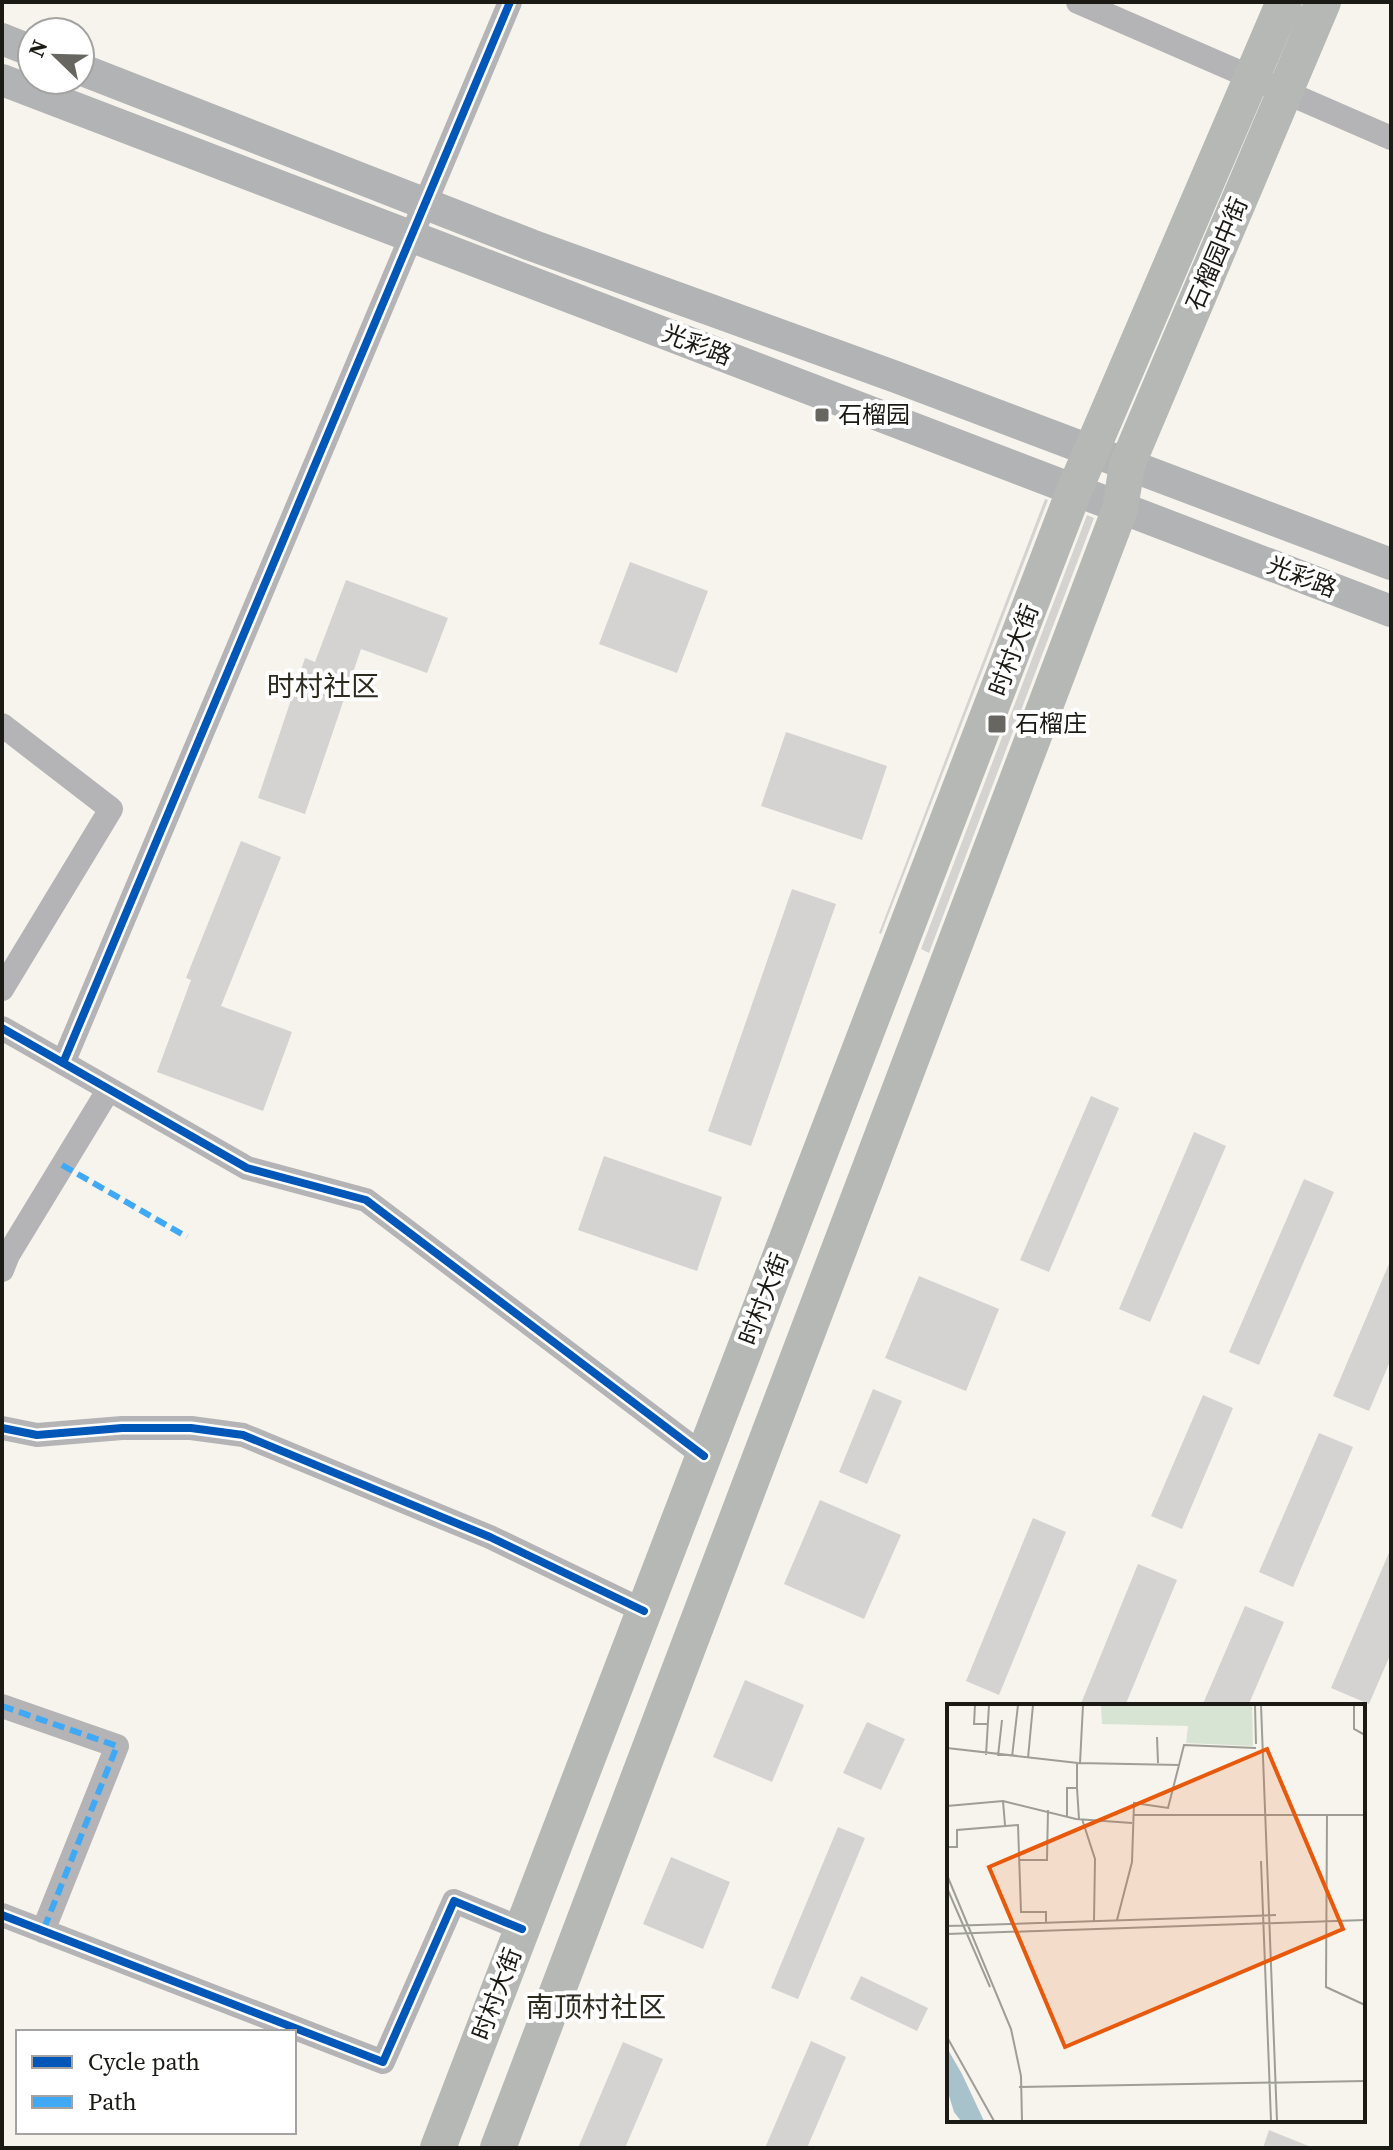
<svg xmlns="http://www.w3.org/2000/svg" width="1393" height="2150" viewBox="0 0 1393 2150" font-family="'Source Serif 4','Noto Sans SC',serif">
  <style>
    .building { fill: #d5d3d2 }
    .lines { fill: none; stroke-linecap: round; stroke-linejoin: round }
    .minor { stroke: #b4b4b6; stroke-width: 24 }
    .secondary { stroke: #b2b3b4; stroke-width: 32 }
    .primary { stroke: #b6b8b6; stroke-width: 36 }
    .quiet { stroke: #3fa9f5; stroke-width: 6; stroke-dasharray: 12 6; stroke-linecap: butt }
    .cycleway-casing { stroke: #fff; stroke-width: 13 }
    .cycleway { stroke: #0057b8; stroke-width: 8 }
    .poi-dot { fill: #686660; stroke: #fff; stroke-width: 3 }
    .labels { text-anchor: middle; stroke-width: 8; stroke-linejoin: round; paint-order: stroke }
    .street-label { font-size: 24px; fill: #1b1a15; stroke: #fff }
    .poi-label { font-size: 24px; fill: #1b1a15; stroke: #fff; text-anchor: start }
    .quarter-label { font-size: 28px; fill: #2d2b1f; stroke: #fff }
    .inset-road { fill: none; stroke: #9e9d96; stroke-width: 2 }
    .view { fill: #e8590c; fill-opacity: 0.15; stroke: #e8590c; stroke-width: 4 }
    .inset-edge { fill: none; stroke: #1b1a15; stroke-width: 4 }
  </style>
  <rect width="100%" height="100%" fill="#f6f4ec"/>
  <!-- building -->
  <path class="building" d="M 1045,499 L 1048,500 L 881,934 L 879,933 Z
    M 1087,515 L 1094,518 L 929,953 L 921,949 Z
    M 630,562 L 708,591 L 677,673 L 599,644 Z
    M 346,580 L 448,618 L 427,673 L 361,649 L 305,814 L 258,798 L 305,658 L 315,662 Z
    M 786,732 L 887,766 L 862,840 L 761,806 Z
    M 241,841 L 281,857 L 221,1006 L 292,1032 L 263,1111 L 157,1072 L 191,980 L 186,978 Z
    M 792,889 L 836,904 L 751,1146 L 708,1131 Z
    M 1091,1096 L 1119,1108 L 1049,1272 L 1020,1260 Z
    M 1194,1132 L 1226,1146 L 1150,1322 L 1119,1309 Z
    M 604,1156 L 722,1197 L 697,1271 L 578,1230 Z
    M 1304,1179 L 1334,1192 L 1259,1365 L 1229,1352 Z
    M 1391,1259 L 1391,1359 L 1369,1411 L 1333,1396 Z
    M 919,1276 L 999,1309 L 966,1391 L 885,1358 Z
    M 873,1389 L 902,1401 L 867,1484 L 839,1472 Z
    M 1203,1395 L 1233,1408 L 1182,1529 L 1151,1516 Z
    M 1319,1433 L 1353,1447 L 1293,1587 L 1259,1572 Z
    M 820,1500 L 901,1535 L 864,1619 L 784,1584 Z
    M 1033,1518 L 1066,1532 L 999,1695 L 966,1681 Z
    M 1391,1548 L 1391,1653 L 1369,1704 L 1331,1688 Z
    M 1138,1564 L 1177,1580 L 1125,1706 L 1080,1706 Z
    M 1245,1606 L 1284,1622 L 1248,1706 L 1202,1706 Z
    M 745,1680 L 804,1705 L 772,1782 L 713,1757 Z
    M 867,1722 L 905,1739 L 881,1790 L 843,1773 Z
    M 838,1827 L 865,1838 L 798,1999 L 771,1988 Z
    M 671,1857 L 730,1882 L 703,1949 L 643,1924 Z
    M 861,1976 L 928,2008 L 917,2031 L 850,1999 Z
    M 811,2041 L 846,2057 L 807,2148 L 765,2148 Z
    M 623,2042 L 663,2059 L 625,2148 L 578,2148 Z
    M 1269,2130 L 1311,2147 L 1311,2148 L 1263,2148 Z"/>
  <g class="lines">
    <!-- minor -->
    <path class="minor" d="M 1078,2 L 1391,138
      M 2,725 L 111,809 L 2,989
      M 2,1028 L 247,1168 L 366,1200 L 704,1456
      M 63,1063 L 510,2
      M 2,1270 L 8,1255 L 109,1089
      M 2,1428 L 37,1435 L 122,1428 L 191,1428 L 243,1435 L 490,1537 L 644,1611
      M 2,1706 L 117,1746 L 43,1931
      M 2,1915 L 383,2062 L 454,1901 L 522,1929"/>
    <!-- secondary -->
    <path class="secondary" d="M 2,39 L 32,51
      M 80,69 L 531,245 L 896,377 L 1391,564
      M 2,80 L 1391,611"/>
    <!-- primary -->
    <path class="primary" d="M 438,2148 L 1074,491 L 1284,2
      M 498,2148 L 1120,509 L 1127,465 L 1323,2"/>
    <!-- quiet -->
    <path class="quiet" d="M 62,1165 L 187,1237
      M 2,1706 L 117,1746 L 43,1931"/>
    <!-- cycleway casing -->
    <g class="cycleway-casing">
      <path id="cycleway" d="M 2,1028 L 247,1168 L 366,1200 L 704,1456
        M 63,1063 L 510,2
        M 2,1428 L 37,1435 L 122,1428 L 191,1428 L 243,1435 L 490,1537 L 644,1611
        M 2,1915 L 383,2062 L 454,1901 L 522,1929"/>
    </g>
    <!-- cycleway -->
    <use href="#cycleway" class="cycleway"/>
  </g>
  <!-- markers -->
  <g class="poi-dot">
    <rect x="814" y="407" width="16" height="16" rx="4"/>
    <rect x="987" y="714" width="20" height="20" rx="4"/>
  </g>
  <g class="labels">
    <!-- street labels -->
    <g class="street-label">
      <text transform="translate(1217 254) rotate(-67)" y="8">石榴园中街</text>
      <text transform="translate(697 345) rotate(21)" y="8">光彩路</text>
      <text transform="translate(1302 577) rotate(21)" y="8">光彩路</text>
      <text transform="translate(1014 650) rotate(-69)" y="8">时村大街</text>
      <text transform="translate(764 1299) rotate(-69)" y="8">时村大街</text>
      <text transform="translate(497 1994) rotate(-69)" y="8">时村大街</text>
    </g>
    <!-- poi labels -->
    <g class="poi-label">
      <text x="838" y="423">石榴园</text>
      <text x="1015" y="732">石榴庄</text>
    </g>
    <!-- quarter labels -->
    <g class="quarter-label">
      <text x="323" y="696">时村社区</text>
      <text x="596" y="2017">南顶村社区</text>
    </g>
  </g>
  <!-- overview -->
  <g transform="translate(947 1704)">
    <rect width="418" height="418" fill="#f6f4ec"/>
    <path d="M 154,1 L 305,1 L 306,42 L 239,39 L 241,22 L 155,20 Z" fill="#d8e4d3"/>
    <path d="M 0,344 L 15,370 L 37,417 L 14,417 L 7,408 L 0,385 Z" fill="#a8c2cc"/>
    <path class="inset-road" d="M 28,1 L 27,20 L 40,20M 308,1 L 309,40M 314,1 L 330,417M 407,1 L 407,25 L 418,31M 210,33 L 211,59M 0,44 L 131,59 L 232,61 L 237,41 L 309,44M 39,51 L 42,1M 51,52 L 55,16M 65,53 L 71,1M 81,54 L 86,1M 133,59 L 136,1M 130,84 L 132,115M 56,97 L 58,121M 0,102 L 56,97 L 129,115 L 185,119M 186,111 L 418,111M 380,111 L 379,283 L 418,301M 120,112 L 120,84 L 130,84 L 130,59M 135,115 L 148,155 L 147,217M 0,143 L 10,143 L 10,126 L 71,121 L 74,208 L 99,208 L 99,218M 72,156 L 100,156 L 101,106M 314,157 L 324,417M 0,171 L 64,325 L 74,372 L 75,417M 0,184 L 43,283M 170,216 L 185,158 L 187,99 L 221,104 L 232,61M 0,222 L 329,211M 0,230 L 418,216M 0,333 L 47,417M 72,383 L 418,377"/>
    <path class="view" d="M 320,45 L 396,225 L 118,343 L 42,163 Z"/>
    <rect width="418" height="418" class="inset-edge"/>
  </g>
  <!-- border -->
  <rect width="1393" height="2150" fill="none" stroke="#1b1a15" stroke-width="8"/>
  <!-- legend -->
  <rect x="16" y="2030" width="280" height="104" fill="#ffffff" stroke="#a4a3a1" stroke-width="2"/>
  <rect x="32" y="2056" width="40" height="12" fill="#0057b8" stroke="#a4a3a1" stroke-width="2"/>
  <text x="88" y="2070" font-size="24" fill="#1b1a15">Cycle path</text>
  <rect x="32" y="2096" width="40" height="12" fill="#3fa9f5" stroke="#a4a3a1" stroke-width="2"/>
  <text x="88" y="2110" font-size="24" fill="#1b1a15">Path</text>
  <!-- north arrow -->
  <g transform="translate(56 56) rotate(293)"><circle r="38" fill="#ffffff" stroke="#a4a3a1" stroke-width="2"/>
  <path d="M0-6L14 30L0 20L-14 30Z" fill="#686660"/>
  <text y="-12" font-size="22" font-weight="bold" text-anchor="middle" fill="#1b1a15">N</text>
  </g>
</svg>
